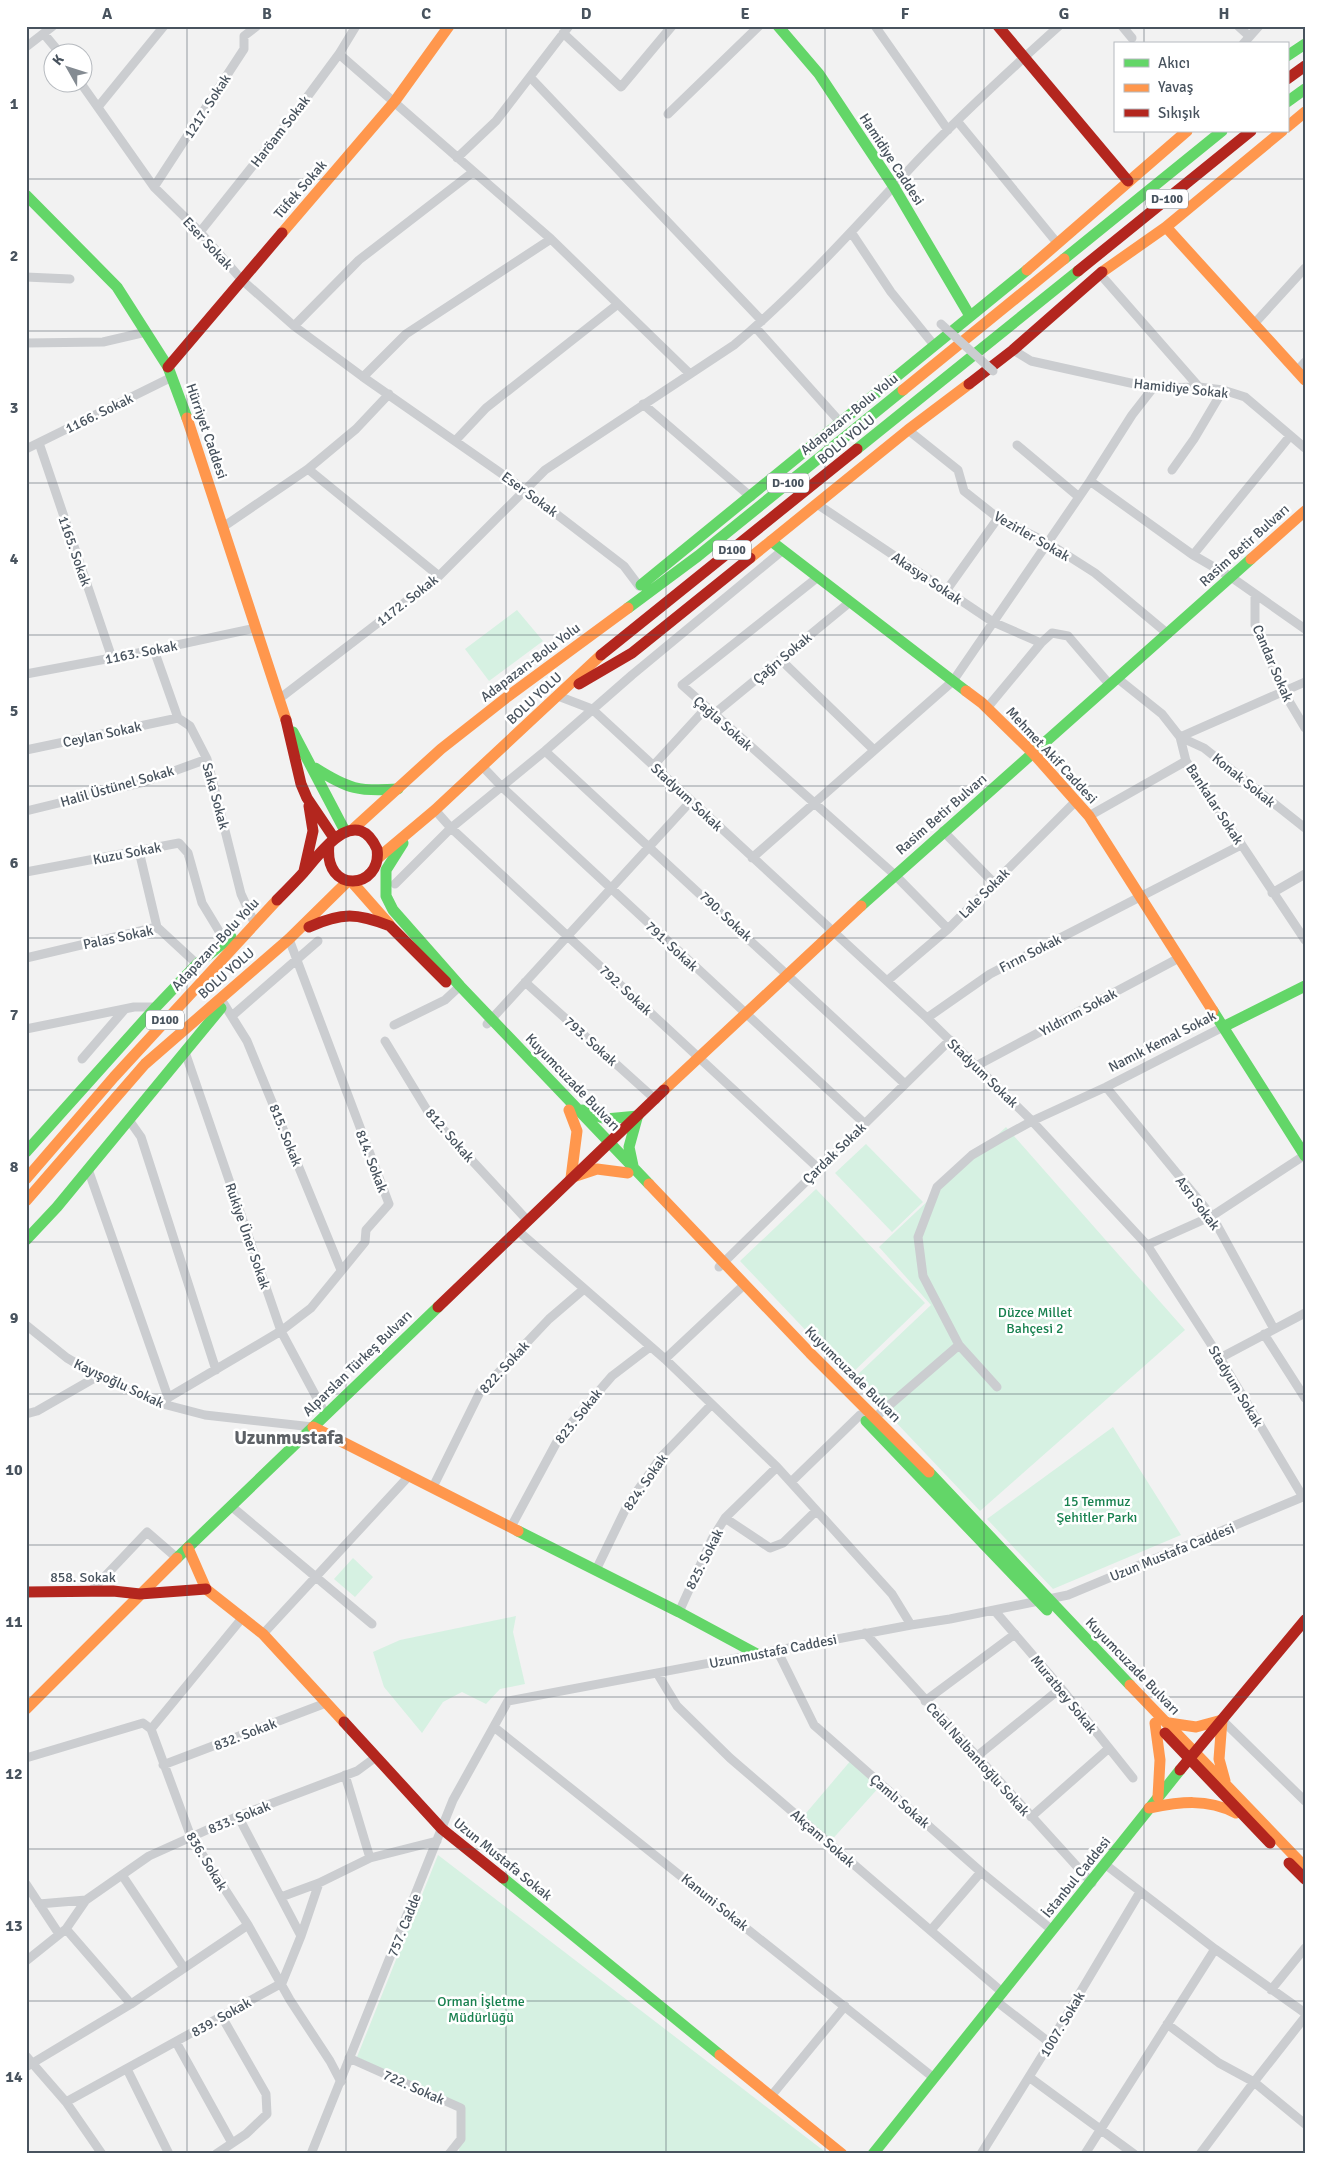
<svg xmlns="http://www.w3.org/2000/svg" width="1331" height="2180" viewBox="0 0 1331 2180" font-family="Signika,sans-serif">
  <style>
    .green { fill: #d6f1e2 }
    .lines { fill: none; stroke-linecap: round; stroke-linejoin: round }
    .street { stroke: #cbcdd0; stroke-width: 9 }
    .fast { stroke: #63d668; stroke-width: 11 }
    .slow { stroke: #ff974d; stroke-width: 11 }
    .jam { stroke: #b3261e; stroke-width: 11 }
    .street-bridge { stroke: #cbcdd0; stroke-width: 9 }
    .grid { fill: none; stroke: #48535e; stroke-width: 1; stroke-opacity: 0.55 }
    .labels { text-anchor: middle; stroke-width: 5; stroke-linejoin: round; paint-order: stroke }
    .shield { fill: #fff; stroke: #7f878e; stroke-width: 1 }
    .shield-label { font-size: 12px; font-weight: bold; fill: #48535e }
    .street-label { font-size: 14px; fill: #48535e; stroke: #fff }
    .park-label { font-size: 14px; fill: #18814f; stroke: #fff }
    .district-label { font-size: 19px; font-weight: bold; fill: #5d6166; stroke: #fff }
    .neatline { fill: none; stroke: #48535e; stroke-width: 2 }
    .grid-label { font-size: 16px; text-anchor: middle; font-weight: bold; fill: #48535e }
  </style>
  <rect width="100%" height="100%" fill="#f2f2f2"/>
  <!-- green -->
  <path class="green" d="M 517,610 L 543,641 L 489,681 L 465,649 Z
    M 1006,1127 L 1185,1330 L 980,1511 L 854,1378 L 931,1305 L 879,1247 Z
    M 866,1144 L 923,1202 L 892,1232 L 835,1173 Z
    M 816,1189 L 925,1303 L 849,1376 L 740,1261 Z
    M 1113,1427 L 1181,1535 L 1053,1589 L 987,1519 Z
    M 353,1558 L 373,1577 L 355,1597 L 334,1579 Z
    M 516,1616 L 513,1632 L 525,1684 L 500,1689 L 486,1704 L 462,1692 L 443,1702 L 422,1733 L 384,1687 L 373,1652 L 400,1640 Z
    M 852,1759 L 881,1785 L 829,1843 L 801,1819 Z
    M 438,1855 L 828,2154 L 462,2154 L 459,2151 L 464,2108 L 357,2057 Z"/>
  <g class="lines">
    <!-- street -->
    <path class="street" d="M 875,26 L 948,130
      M 1122,26 L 1132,38
      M 1238,26 L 1249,36
      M 563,33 L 621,87 L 672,26
      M 44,34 L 59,52
      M 1243,44 L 1259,26
      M 26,47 L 53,26
      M 339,54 L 551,239 L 689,373
      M 530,77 L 762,321
      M 80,82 L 154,187 L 200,232 L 242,280 L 294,326 L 363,377
      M 98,107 L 164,26
      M 668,114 L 759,26
      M 958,122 L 1058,244
      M 457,158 L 496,121 L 569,26
      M 154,187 L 244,49 L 244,36 L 257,26
      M 200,232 L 302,104 L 339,54 L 356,26
      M 851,232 L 891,292 L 934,345
      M 551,239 L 406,334 L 363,377 L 525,490 L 624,566 L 639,586
      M 1100,274 L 1199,387
      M 26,277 L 70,279
      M 1254,324 L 1305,268
      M 294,326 L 359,260 L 473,172
      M 755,327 L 841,423
      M 26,343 L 103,342 L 146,332
      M 1013,350 L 1031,361 L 1153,388 L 1199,387 L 1223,390 L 1245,397 L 1305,448
      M 1297,371 L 1305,362
      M 643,404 L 751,497
      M 908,430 L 958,470 L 964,491 L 998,518 L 1048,543 L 1095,573 L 1168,634
      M 455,441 L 486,408 L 618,304
      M 39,443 L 112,658
      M 1017,445 L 1079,497
      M 26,449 L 172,377
      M 308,469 L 439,576
      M 1172,470 L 1194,439 L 1223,390
      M 1090,481 L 1193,555 L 1231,577 L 1305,629
      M 817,504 L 993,622 L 1041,643
      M 223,527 L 308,469 L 356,429 L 389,394
      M 1193,555 L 1290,436
      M 818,577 L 682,685 L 895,875 L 948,929
      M 946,591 L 998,518
      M 1255,594 L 1255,625 L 1283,691 L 1305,728
      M 154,650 L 178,718 L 190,726 L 207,759 L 241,894 L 254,922
      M 781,660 L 874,750
      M 26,674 L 154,650 L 256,628
      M 1117,678 L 1162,714 L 1180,737 L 1186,761 L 1305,940
      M 558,696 L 592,709 L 927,1018 L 1032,1121 L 1147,1245 L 1220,1358 L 1303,1497
      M 279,699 L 439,576 L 545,470 L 734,345 C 801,289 859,223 918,160 C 963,113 1011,69 1059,26
      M 987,708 L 1041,643 L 1052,633 L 1068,636 L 1110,685
      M 714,714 L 850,602
      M 1180,737 L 1204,748 L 1305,828
      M 1180,737 L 1305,682
      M 26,750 L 178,718
      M 545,751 L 905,1084
      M 482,766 L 502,787 L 864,1123
      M 653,766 L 707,707
      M 435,810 L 451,828 L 818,1168
      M 26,811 L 141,783 L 207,759
      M 1089,816 L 1186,761
      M 943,831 L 994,883
      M 139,851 L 157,927
      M 752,858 L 953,681 L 1090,481 L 1132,415 L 1153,388
      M 26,872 L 179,843 L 188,853 L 202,903 L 225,941
      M 395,884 L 451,828 L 545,751 L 632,675 L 783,550
      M 1272,893 L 1305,874
      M 26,958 L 157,927 L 197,964
      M 887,981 L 948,929 L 1076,801
      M 525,982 L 656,1100
      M 224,1004 L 247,1041 L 341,1270
      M 232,1016 L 318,941
      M 927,1018 L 990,974 L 1241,845
      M 487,1024 L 691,801
      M 394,1025 L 445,1000 L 460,986
      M 26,1029 L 134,1007 L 156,1007
      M 385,1041 L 430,1115 L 527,1220
      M 185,1052 L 281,1331 L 326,1415
      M 82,1059 L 125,1009
      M 976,1066 L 1179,958
      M 1106,1087 L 1212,1216 L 1274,1329
      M 129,1120 L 141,1137 L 216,1370
      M 88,1169 L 168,1397
      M 517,1230 L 665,1359 L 777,1467 L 892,1594 L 911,1625
      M 1147,1245 L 1212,1216 L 1305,1155
      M 719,1267 L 950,1040
      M 26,1325 L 67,1358 L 98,1376 L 159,1403 L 205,1415 L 313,1427
      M 1264,1334 L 1305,1398
      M 959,1345 L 997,1387
      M 1220,1358 L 1305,1313
      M 665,1359 L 745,1284
      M 159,1403 L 281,1331 L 311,1308 L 365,1242 L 366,1230 L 389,1204 L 289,939
      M 26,1414 L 37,1411 L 98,1376
      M 871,1421 L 959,1345 L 923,1276 L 918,1237 L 937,1187 L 972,1155 L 1001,1138 L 1032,1121 L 1106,1087 L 1223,1027
      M 791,1482 L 860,1415
      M 433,1487 L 480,1392 L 549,1319 L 584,1289
      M 231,1506 L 372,1624
      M 725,1518 L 770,1548 L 783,1543 L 816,1511
      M 511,1527 L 560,1436 L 612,1376 L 650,1347
      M 596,1570 L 628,1504 L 661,1457 L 711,1405
      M 91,1591 L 147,1532 L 177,1558
      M 994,1610 L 1061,1688 L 1133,1778
      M 679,1612 L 712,1539 L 725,1518 L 777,1467
      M 243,1617 L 151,1729 L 191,1837 L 248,1925 L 290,2000 L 330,2061 L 341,2082
      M 865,1633 L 1092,1883
      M 263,1634 L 409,1476
      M 777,1650 L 814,1725 L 981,1872 L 1052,1930
      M 657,1673 L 677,1706 L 730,1758 L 1002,1992
      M 925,1701 L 1015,1634
      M 1222,1720 L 1305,1801
      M 494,1727 L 934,2078
      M 976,1757 L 1061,1688
      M 26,1758 L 143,1723 L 151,1729
      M 163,1765 L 326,1703
      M 345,1775 L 370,1858
      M 238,1816 L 301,1936
      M 1031,1817 L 1108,1749
      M 1106,1865 L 1215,1949 L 1305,2013
      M 122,1875 L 184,1968
      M 26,1884 L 59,1934
      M 281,1897 L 319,1883 L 370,1858 L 437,1841
      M 39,1904 L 86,1900
      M 66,1929 L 131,2004
      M 931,1930 L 981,1872
      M 26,1961 L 66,1929 L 86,1900 L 149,1856 L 238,1816 L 357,1771 L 376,1757
      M 1271,1990 L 1305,1948
      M 996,2001 L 1050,2043
      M 1305,2017 L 1254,2082 L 1305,2124
      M 1167,2024 L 1219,2063 L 1254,2082 L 1200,2154
      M 176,2042 L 232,2143
      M 26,2056 L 66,2102 L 102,2154
      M 349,2058 L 461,2108 L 461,2139 L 449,2154
      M 26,2067 L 131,2004 L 248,1925
      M 127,2069 L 169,2154
      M 1029,2077 L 1134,2154
      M 772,2095 L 845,2006
      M 66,2102 L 282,1983 L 301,1936 L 319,1883
      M 216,2154 L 246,2134 L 267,2114 L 266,2094 L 222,2017
      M 311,2154 L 453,1800 L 508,1701 L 911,1625 L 950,1619 L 1068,1595 L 1305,1496
      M 981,2154 L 1050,2043 L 1140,1892
      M 1085,2154 L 1215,1949"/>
    <!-- fast -->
    <path class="fast" d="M 778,26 L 819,74 L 894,187 L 970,316
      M 1287,56 L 1305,44
      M 1287,102 L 1305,89
      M 26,195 L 117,287 L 168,367 L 187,418
      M 1064,259 L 1222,131
      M 857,449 L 1078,271
      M 771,541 L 966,691
      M 641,585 L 1027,270
      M 628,608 L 698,556 L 903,390
      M 293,732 L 345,831
      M 315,768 C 348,789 359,792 398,789
      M 386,896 L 393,910 L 460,986 L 649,1184
      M 386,896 L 386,870 L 403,843
      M 861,906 L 1251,559
      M 1213,1011 L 1305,1156
      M 1223,1027 L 1305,986
      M 582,1110 L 606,1119 L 638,1116
      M 26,1152 L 156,1007 L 197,964 L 231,937
      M 633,1166 L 629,1147 L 637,1118
      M 26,1240 L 57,1207 L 221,1008
      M 866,1421 L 1047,1610
      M 929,1472 L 1130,1685
      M 518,1531 L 679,1612 L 757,1654
      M 177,1558 L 438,1307
      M 503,1878 L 720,2055
      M 873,2154 L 1180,1770"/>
    <!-- slow -->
    <path class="slow" d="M 1287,127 L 1305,112
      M 1166,227 L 1305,380
      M 282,233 L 395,101 L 449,26
      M 1027,270 L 1187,131
      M 1102,272 L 1166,227 L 1282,131
      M 903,390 L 1064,259
      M 187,418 L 286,720
      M 750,558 L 908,430 L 969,384
      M 1251,559 L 1305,511
      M 966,691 L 982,703 L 1033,753 L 1089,816 L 1213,1011
      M 352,830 L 441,749 L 507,697 L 628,608
      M 378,858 L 435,810 L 601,655
      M 352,882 L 389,924
      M 664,1090 L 861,906
      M 569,1110 L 577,1131 L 571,1178
      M 576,1176 L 597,1169 L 628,1173
      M 26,1179 L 114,1077 L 277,900
      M 649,1184 L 810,1353 L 929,1472
      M 26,1201 L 145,1064 L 289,939 L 348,881
      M 313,1427 L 518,1531
      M 188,1548 L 206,1589 L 263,1634 L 344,1722
      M 1130,1685 L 1305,1867
      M 26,1709 L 177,1558
      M 1222,1720 L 1219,1759 L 1225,1781
      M 1155,1723 L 1160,1760 L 1158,1797
      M 1169,1723 L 1196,1727 L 1222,1720
      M 1149,1808 C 1180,1802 1206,1798 1236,1813
      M 720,2055 L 842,2154"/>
    <!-- jam -->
    <path class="jam" d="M 998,26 L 1128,181
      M 1287,79 L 1305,66
      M 1078,271 L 1251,131
      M 168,367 L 282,233
      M 969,384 L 1013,350 L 1102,272
      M 601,655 L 857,449
      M 579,684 L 632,653 L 750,558
      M 286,720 L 301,784 L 307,798 L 334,838
      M 304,871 L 313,831 L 309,806
      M 277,900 C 286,891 295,882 304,872 C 321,852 356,803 377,849 C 383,889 323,896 329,844
      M 390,926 L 446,982
      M 309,927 C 342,912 357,913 390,926
      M 438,1307 L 664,1090
      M 26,1592 L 113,1591 L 140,1594 L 206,1589
      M 344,1722 L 442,1829 L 503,1878
      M 1165,1733 L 1270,1843
      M 1180,1770 L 1305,1620
      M 1289,1863 L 1305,1879"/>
    <!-- street-bridge -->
    <path class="street-bridge" d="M 941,324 L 993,371"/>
  </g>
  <!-- grid -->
  <path class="grid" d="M 187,26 L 187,2154M 346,26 L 346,2154M 506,26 L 506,2154M 666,26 L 666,2154M 825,26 L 825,2154M 984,26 L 984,2154M 1144,26 L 1144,44M 1144,131 L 1144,2154M 26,179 L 1305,179M 26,331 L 1305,331M 26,483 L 1305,483M 26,635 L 1305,635M 26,786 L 1305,786M 26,938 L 1305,938M 26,1090 L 1305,1090M 26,1242 L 1305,1242M 26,1394 L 1305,1394M 26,1545 L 1305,1545M 26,1697 L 1305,1697M 26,1849 L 1305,1849M 26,2001 L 1305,2001"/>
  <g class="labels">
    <!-- shield labels -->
    <g class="shield">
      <rect x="1146" y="189.5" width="42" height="19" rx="4"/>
      <rect x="767" y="473.5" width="42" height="19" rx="4"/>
      <rect x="713" y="540.5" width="38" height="19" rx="4"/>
      <rect x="146" y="1010.5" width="38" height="19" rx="4"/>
    </g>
    <g class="shield-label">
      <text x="1167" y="203">D-100</text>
      <text x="788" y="487">D-100</text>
      <text x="732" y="554">D100</text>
      <text x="165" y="1024">D100</text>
    </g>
    <!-- street labels -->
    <g class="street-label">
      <text transform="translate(207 106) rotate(-57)" y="5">1217. Sokak</text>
      <text transform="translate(280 131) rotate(-52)" y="5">Haröam Sokak</text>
      <text transform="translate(892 159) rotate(57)" y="5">Hamidiye Caddesi</text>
      <text transform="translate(300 189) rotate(-49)" y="5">Tüfek Sokak</text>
      <text transform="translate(208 243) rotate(47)" y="5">Eser Sokak</text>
      <text transform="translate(1181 388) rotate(6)" y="5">Hamidiye Sokak</text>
      <text transform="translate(99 413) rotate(-26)" y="5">1166. Sokak</text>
      <text transform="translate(849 414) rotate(-39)" y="5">Adapazarı-Bolu Yolu</text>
      <text transform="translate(207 431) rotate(71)" y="5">Hürriyet Caddesi</text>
      <text transform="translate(846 439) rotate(-39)" y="5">BOLU YOLU</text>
      <text transform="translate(530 494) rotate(36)" y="5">Eser Sokak</text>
      <text transform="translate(1032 536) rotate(30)" y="5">Vezirler Sokak</text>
      <text transform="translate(1244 545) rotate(-42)" y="5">Rasim Betir Bulvarı</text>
      <text transform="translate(75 551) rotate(71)" y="5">1165. Sokak</text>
      <text transform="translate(927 578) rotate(34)" y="5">Akasya Sokak</text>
      <text transform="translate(407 600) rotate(-38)" y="5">1172. Sokak</text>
      <text transform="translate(141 652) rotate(-11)" y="5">1163. Sokak</text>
      <text transform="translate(782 658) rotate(-40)" y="5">Çağrı Sokak</text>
      <text transform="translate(530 662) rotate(-37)" y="5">Adapazarı-Bolu Yolu</text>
      <text transform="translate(1273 663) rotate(67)" y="5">Candar Sokak</text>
      <text transform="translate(534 698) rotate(-43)" y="5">BOLU YOLU</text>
      <text transform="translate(723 723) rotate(42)" y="5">Çağla Sokak</text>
      <text transform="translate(102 734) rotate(-12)" y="5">Ceylan Sokak</text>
      <text transform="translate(1052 755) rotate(47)" y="5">Mehmet Akif Caddesi</text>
      <text transform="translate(1244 780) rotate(39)" y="5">Konak Sokak</text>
      <text transform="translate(117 786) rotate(-16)" y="5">Halil Üstünel Sokak</text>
      <text transform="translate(216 796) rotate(75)" y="5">Saka Sokak</text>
      <text transform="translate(687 797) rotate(43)" y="5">Stadyum Sokak</text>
      <text transform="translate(1215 804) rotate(57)" y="5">Bankalar Sokak</text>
      <text transform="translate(941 814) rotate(-41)" y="5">Rasim Betir Bulvarı</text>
      <text transform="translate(127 853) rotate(-11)" y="5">Kuzu Sokak</text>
      <text transform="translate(984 893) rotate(-45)" y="5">Lale Sokak</text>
      <text transform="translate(726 916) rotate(43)" y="5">790. Sokak</text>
      <text transform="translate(118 937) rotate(-12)" y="5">Palas Sokak</text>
      <text transform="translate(215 944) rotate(-47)" y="5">Adapazarı-Bolu Yolu</text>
      <text transform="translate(672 946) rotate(43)" y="5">791. Sokak</text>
      <text transform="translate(1030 953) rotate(-27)" y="5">Fırın Sokak</text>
      <text transform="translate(226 973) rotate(-41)" y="5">BOLU YOLU</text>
      <text transform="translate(626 990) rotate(43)" y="5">792. Sokak</text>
      <text transform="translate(1078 1012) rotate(-28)" y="5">Yıldırım Sokak</text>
      <text transform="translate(591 1041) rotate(42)" y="5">793. Sokak</text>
      <text transform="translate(1162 1041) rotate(-27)" y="5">Namık Kemal Sokak</text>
      <text transform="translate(983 1073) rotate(44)" y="5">Stadyum Sokak</text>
      <text transform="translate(573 1082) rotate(46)" y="5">Kuyumcuzade Bulvarı</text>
      <text transform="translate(286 1135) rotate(68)" y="5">815. Sokak</text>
      <text transform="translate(450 1135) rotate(49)" y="5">812. Sokak</text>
      <text transform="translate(834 1153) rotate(-44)" y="5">Çardak Sokak</text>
      <text transform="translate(372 1161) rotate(69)" y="5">814. Sokak</text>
      <text transform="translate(1198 1203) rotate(53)" y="5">Asrı Sokak</text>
      <text transform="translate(248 1236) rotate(71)" y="5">Rukiye Üner Sokak</text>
      <text transform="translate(357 1363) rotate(-44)" y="5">Alparslan Türkeş Bulvarı</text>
      <text transform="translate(504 1367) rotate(-47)" y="5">822. Sokak</text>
      <text transform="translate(853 1374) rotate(45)" y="5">Kuyumcuzade Bulvarı</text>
      <text transform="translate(119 1383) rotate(25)" y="5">Kayışoğlu Sokak</text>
      <text transform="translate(1236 1386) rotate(59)" y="5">Stadyum Sokak</text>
      <text transform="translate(578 1416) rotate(-51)" y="5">823. Sokak</text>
      <text transform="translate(645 1482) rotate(-55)" y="5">824. Sokak</text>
      <text transform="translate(1172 1552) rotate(-22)" y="5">Uzun Mustafa Caddesi</text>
      <text transform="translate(704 1559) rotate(-63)" y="5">825. Sokak</text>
      <text x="83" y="1582">858. Sokak</text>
      <text transform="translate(773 1651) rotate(-11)" y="5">Uzunmustafa Caddesi</text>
      <text transform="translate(1133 1666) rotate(46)" y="5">Kuyumcuzade Bulvarı</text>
      <text transform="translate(1064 1694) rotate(51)" y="5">Muratbey Sokak</text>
      <text transform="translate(245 1734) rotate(-21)" y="5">832. Sokak</text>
      <text transform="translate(978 1759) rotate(48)" y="5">Celal Nalbantoğlu Sokak</text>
      <text transform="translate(900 1801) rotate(41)" y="5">Çamlı Sokak</text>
      <text transform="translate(239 1817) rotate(-22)" y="5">833. Sokak</text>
      <text transform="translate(823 1838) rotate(41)" y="5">Akçam Sokak</text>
      <text transform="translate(503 1859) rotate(39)" y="5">Uzun Mustafa Sokak</text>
      <text transform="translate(207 1861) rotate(59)" y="5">836. Sokak</text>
      <text transform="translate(1076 1877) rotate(-51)" y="5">İstanbul Caddesi</text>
      <text transform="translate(715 1902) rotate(39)" y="5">Kanuni Sokak</text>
      <text transform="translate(404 1925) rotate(-68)" y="5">757. Cadde</text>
      <text transform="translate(221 2017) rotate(-29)" y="5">839. Sokak</text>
      <text transform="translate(1062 2024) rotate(-59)" y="5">1007. Sokak</text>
      <text transform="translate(414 2087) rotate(24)" y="5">722. Sokak</text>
    </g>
    <!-- park labels -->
    <g class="park-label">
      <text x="1035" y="1317">Düzce Millet<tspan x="1035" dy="16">Bahçesi 2</tspan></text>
      <text x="1097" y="1506">15 Temmuz<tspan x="1097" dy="16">Şehitler Parkı</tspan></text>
      <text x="481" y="2006">Orman İşletme<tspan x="481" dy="16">Müdürlüğü</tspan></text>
    </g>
    <!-- district labels -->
    <g class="district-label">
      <text x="289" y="1444">Uzunmustafa</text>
    </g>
  </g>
  <!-- border -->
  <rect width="1331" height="2180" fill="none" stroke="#ffffff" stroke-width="55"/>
  <!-- legend -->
  <rect x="1114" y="42" width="175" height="90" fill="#ffffff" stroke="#b6babf"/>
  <rect x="1124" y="59" width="25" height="8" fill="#63d668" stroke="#b6babf"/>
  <text x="1158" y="68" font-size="15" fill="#48535e">Akıcı</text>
  <rect x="1124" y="84" width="25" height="8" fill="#ff974d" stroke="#b6babf"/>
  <text x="1158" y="92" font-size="15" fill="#48535e">Yavaş</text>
  <rect x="1124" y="109" width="25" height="8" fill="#b3261e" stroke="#b6babf"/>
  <text x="1158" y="118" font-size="15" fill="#48535e">Sıkışık</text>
  <!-- north arrow -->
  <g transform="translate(68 68) rotate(309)"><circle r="24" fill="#ffffff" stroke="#b6babf"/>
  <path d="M0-4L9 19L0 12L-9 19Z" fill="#848b92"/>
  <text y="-8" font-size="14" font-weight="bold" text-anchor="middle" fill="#48535e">K</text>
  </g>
  <rect x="28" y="28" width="1276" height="2124" class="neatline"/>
  <g class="grid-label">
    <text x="107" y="19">A</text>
    <text x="267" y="19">B</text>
    <text x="426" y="19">C</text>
    <text x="586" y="19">D</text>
    <text x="745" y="19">E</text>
    <text x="905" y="19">F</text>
    <text x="1064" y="19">G</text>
    <text x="1224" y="19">H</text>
    <text x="14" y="109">1</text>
    <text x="14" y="261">2</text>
    <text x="14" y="413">3</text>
    <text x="14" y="564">4</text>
    <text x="14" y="716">5</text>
    <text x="14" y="868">6</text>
    <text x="14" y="1020">7</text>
    <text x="14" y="1172">8</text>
    <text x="14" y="1323">9</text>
    <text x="14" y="1475">10</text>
    <text x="14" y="1627">11</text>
    <text x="14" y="1779">12</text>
    <text x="14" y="1931">13</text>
    <text x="14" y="2082">14</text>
  </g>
</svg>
